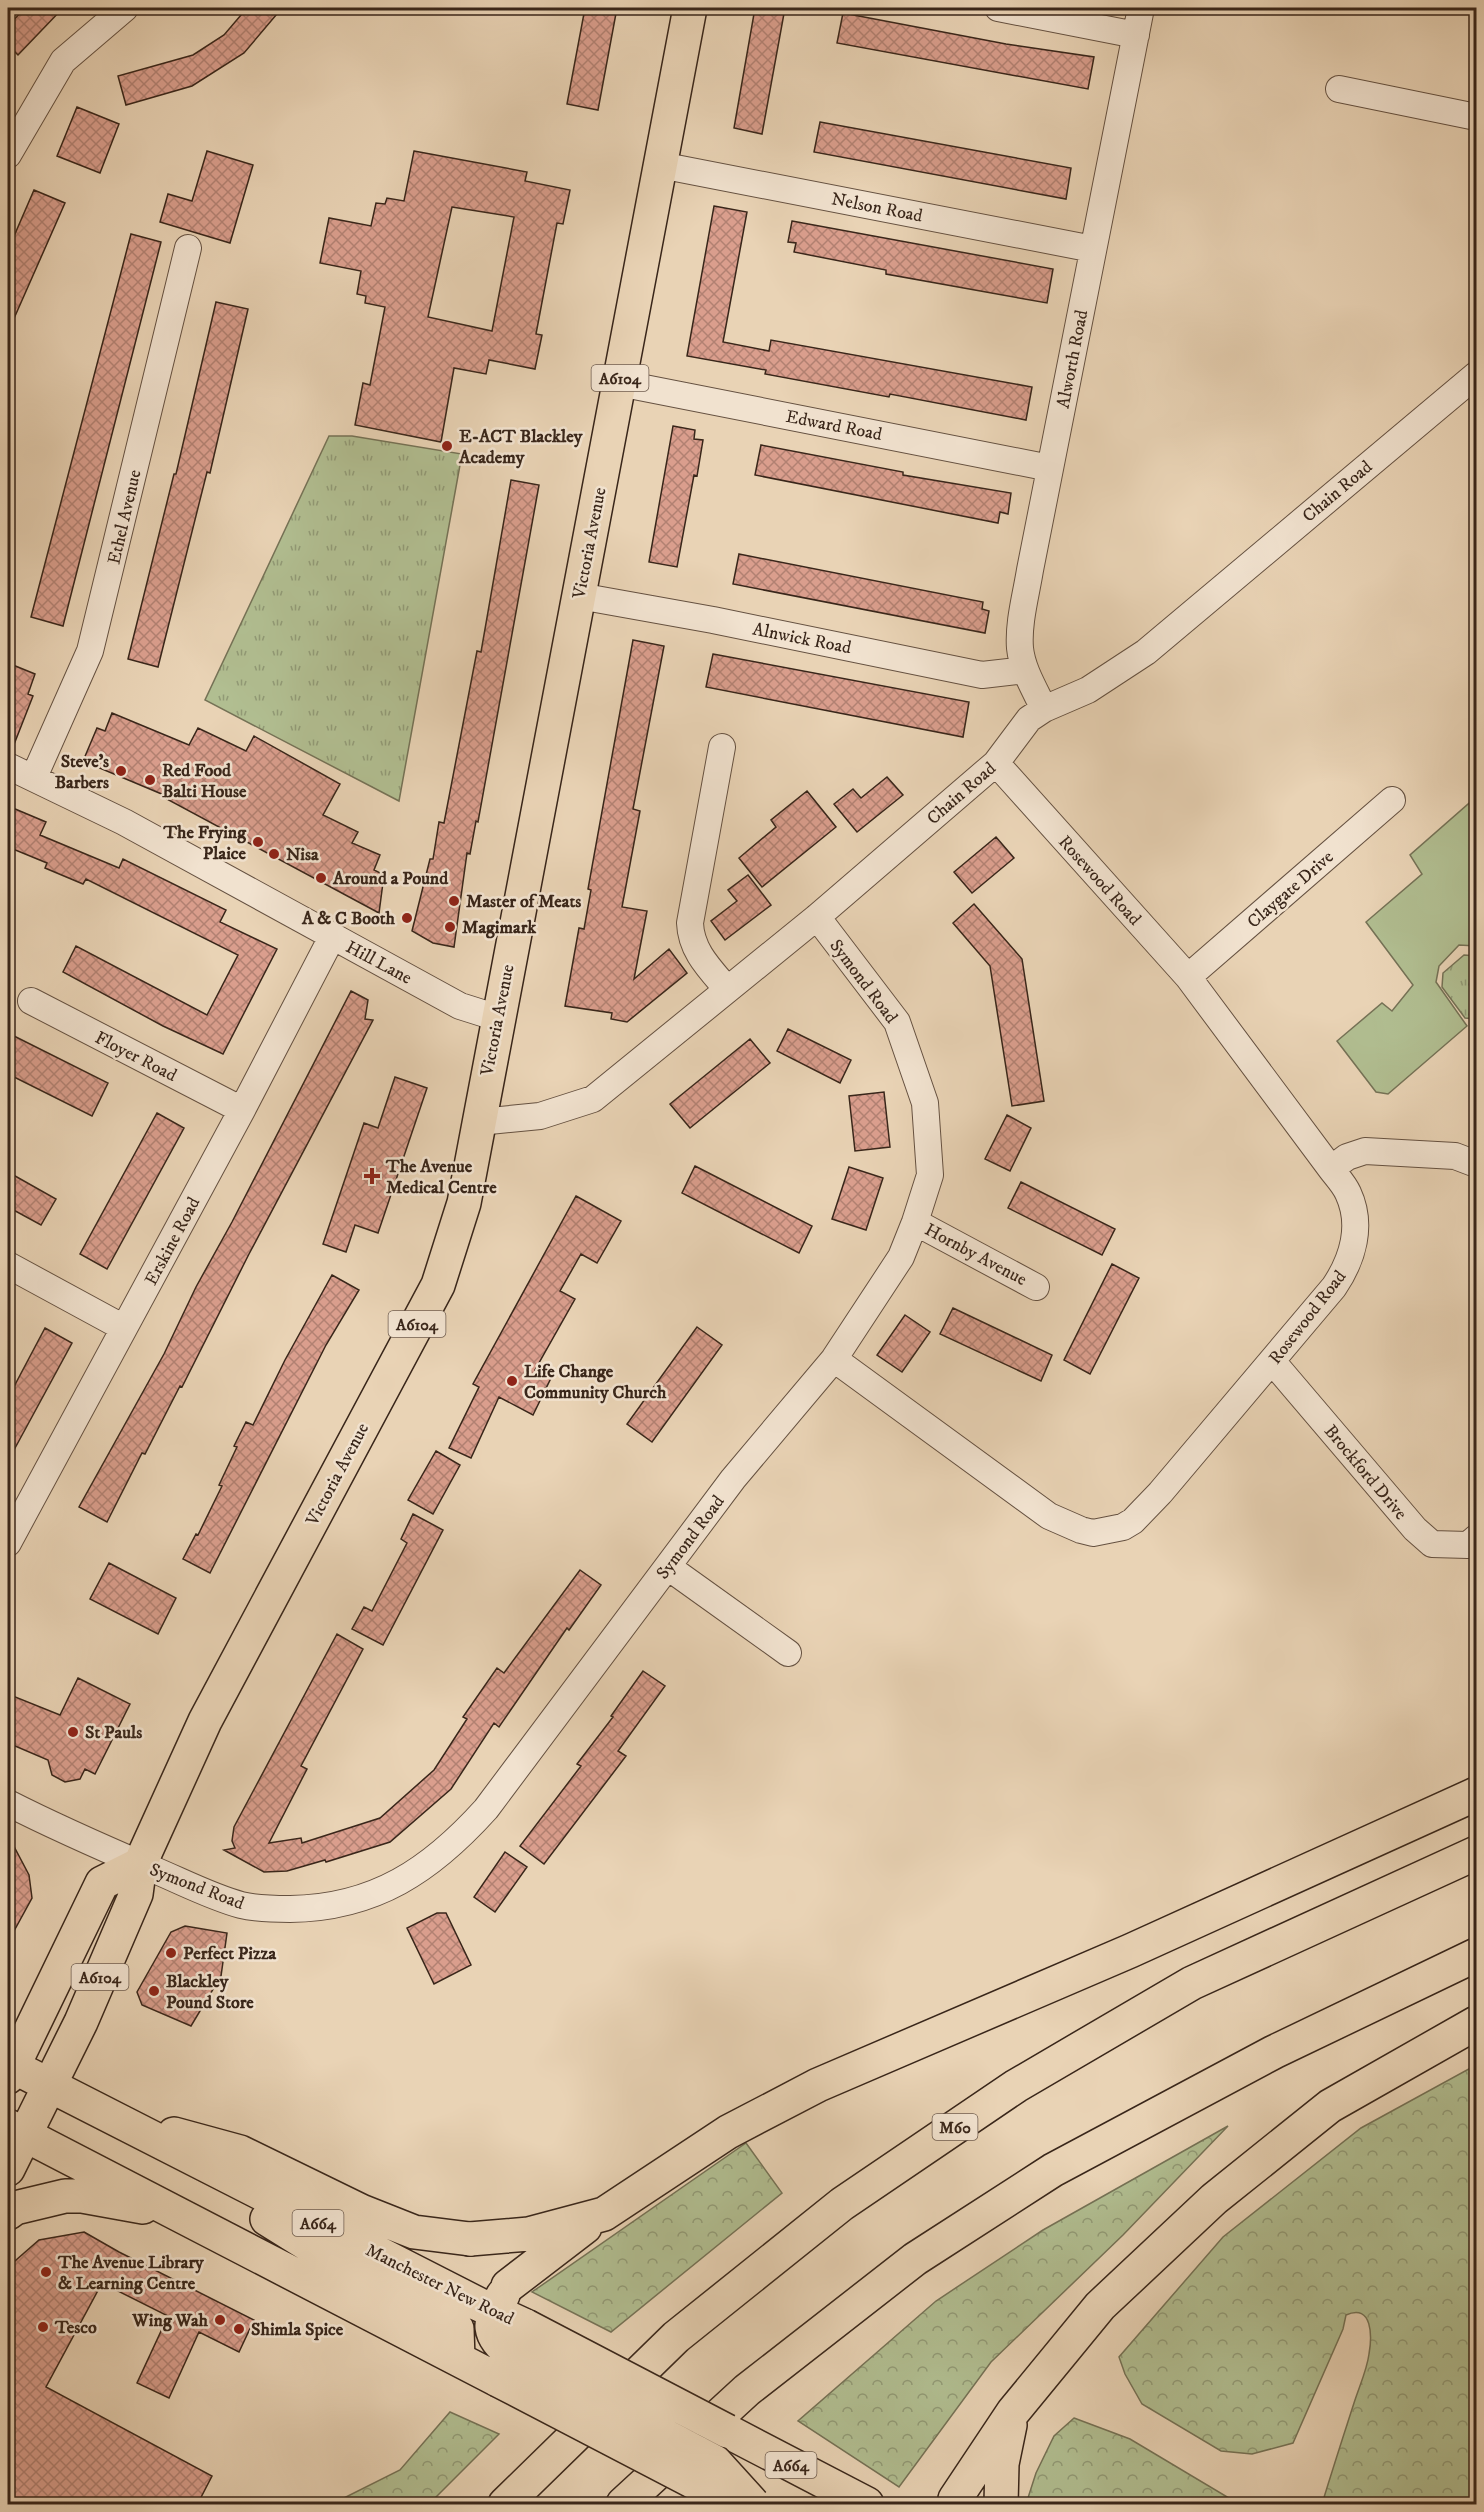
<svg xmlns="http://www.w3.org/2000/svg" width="1484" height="2512" viewBox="0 0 1484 2512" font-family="'IM FELL DW Pica',serif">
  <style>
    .green { fill: #b1be91; stroke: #757256; stroke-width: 1.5 }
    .forest { fill: url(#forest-crowns); stroke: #757256; stroke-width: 1.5 }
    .park { fill: url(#park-tufts); stroke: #757256; stroke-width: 1.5 }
    .building { fill: url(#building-cross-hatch); stroke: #39261a; stroke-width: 1.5; fill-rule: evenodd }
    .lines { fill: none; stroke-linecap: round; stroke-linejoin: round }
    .minor-casing { stroke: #655141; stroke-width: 28 }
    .primary-casing { stroke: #39261a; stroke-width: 36 }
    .motorway-casing { stroke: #39261a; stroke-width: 36 }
    .minor { stroke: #f1e2cf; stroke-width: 26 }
    .primary { stroke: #e9d3b5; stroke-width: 33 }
    .motorway { stroke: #e9d3b5; stroke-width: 33 }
    .primary-bridge-casing { stroke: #39261a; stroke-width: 36; stroke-linecap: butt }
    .primary-bridge { stroke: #e9d3b5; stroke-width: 33 }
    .poi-dot { fill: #8f2418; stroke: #f1e2cf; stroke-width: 2 }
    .labels { text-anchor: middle; stroke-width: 5; stroke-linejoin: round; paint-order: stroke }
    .shield { fill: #f1e2cf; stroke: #705e50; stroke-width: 1.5 }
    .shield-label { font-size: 16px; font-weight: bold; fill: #39261a }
    .street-label { font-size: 18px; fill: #39261a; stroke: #f1e2cf }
    .poi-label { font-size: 18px; font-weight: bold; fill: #39261a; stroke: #f1e2cf; text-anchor: start }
  </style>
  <defs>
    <pattern id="forest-crowns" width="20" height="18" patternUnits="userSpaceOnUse" patternTransform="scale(1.5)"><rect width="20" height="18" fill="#b1be91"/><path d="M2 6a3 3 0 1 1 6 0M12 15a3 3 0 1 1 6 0" fill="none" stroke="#919a76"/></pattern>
    <pattern id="park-tufts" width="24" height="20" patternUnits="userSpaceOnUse" patternTransform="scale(1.5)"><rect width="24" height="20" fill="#b1be91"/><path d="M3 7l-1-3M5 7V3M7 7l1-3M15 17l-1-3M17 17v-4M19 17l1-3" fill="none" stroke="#919a76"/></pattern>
    <pattern id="building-cross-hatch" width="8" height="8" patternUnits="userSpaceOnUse" patternTransform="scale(1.5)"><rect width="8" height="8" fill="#da9e8d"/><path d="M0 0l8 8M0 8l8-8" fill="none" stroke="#b28172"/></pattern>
  </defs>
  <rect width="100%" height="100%" fill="#e9d3b5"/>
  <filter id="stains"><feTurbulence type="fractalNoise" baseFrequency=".00333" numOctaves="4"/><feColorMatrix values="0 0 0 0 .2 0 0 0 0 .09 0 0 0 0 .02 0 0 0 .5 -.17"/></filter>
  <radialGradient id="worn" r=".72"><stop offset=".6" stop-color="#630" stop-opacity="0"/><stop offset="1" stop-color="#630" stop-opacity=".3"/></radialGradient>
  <!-- green -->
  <path class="green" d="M 1475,798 L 1476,946 L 1459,945 L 1439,966 L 1436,982 L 1467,1026 L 1388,1094 L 1376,1092 L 1337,1041 L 1382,1003 L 1392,1011 L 1413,985 L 1366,922 L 1422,874 L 1410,855 Z"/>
  <!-- forest -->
  <path class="forest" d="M 1476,2065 L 1476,2504 L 1322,2504 C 1332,2471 1343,2437 1354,2403 C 1359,2387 1367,2370 1369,2354 C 1372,2337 1373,2303 1346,2315 L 1343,2329 L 1293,2443 L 1252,2454 L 1221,2451 L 1142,2404 L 1125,2374 L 1119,2357 L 1223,2237 L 1361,2128 Z
    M 1228,2126 L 1123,2235 L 991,2362 L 899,2487 L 798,2421 L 936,2301 L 1043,2230 Z
    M 746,2143 L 782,2193 L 611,2332 L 532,2292 Z
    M 450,2412 L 499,2434 L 429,2504 L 332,2504 L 400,2470 Z
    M 1074,2418 L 1130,2439 L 1239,2504 L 1026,2504 L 1036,2473 L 1054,2436 Z"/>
  <!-- park -->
  <path class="park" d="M 329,436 L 352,436 L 462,454 L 399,801 L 205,700 Z
    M 1464,955 L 1476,956 L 1476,1019 L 1465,1018 L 1442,987 L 1443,973 Z"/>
  <!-- building -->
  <path class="building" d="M 25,8 L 63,8 L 18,55 L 8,45 L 8,26 Z
    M 247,8 L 282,8 L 244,53 L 192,86 L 126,105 L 118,76 L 193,55 L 224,35 Z
    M 585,8 L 617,8 L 598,110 L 567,104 Z
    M 755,8 L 785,8 L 762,134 L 734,128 Z
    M 843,13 L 1006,44 L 1094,57 L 1088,89 L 837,43 Z
    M 77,107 L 119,124 L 100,173 L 57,156 Z
    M 820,122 L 1071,168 L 1066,199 L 814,152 Z
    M 207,151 L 253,165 L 230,243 L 160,222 L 168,194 L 192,201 Z
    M 414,151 L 527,172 L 525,181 L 570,190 L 563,224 L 557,223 L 536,334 L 542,335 L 535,369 L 489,360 L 486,374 L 454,368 L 441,442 L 355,425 L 363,383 L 370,385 L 385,307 L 365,303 L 366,296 L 357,294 L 361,271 L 320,263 L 329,218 L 371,226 L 376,203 L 385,204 L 387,198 L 404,201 ZM 452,207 L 514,217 L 492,331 L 428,317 Z
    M 34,190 L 65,203 L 8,332 L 8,250 Z
    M 714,206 L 747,212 L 723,342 L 769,351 L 771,340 L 1032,387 L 1026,420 L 890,394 L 889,397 L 765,374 L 766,370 L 687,356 Z
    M 792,221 L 1053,269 L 1047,303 L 886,274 L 886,270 L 794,252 L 796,243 L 788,242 Z
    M 131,234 L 161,242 L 63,626 L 31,617 Z
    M 216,302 L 248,309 L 210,473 L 207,472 L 158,667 L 128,659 L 174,474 L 176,474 Z
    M 673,426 L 695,430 L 694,439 L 703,440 L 697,476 L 694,475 L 677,567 L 649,562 Z
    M 761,445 L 903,472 L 903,475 L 1011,493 L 1008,514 L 1000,512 L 998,523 L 755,475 Z
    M 511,480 L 539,485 L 478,822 L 476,821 L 470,854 L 467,853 L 454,947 L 433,943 L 412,931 L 430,859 L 433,859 L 439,822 L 444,823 L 477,651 L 481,652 Z
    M 739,554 L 983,602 L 982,609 L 989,611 L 985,633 L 733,584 Z
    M 633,640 L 664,646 L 633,809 L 640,811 L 622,907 L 647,911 L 634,979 L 669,949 L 687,973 L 627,1022 L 611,1019 L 612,1013 L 565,1006 L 579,928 L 584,929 L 591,890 L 588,889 Z
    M 713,654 L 969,702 L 963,737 L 706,687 Z
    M 8,663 L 35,674 L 28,694 L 33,696 L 11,752 L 8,751 Z
    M 112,713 L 189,745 L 198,728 L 246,751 L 254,736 L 340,784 L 323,815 L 358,832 L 352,843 L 380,855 L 374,870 L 384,875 L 379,913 L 163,797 L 164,795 L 83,761 L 97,728 L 105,731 Z
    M 887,777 L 903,795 L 857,832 L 834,804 L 853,789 L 861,798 Z
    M 807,791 L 836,827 L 762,887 L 739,858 L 776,827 L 771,820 Z
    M 8,806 L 46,822 L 40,835 L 119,868 L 123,859 L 226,910 L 220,922 L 277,949 L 223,1054 L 163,1026 L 63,972 L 76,946 L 207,1015 L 238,955 L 86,879 L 83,884 L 45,868 L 47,863 L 8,847 Z
    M 996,837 L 1014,858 L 972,893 L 954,872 Z
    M 748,875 L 771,905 L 725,940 L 711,921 L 737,901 L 728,890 Z
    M 974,904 L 1022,959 L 1044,1101 L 1012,1106 L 990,966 L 953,923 Z
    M 351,991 L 368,1000 L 365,1019 L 373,1020 L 249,1254 L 182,1387 L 180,1386 L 145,1454 L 142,1453 L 107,1522 L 79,1507 L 164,1354 L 196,1287 L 232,1222 Z
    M 788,1029 L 851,1060 L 840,1083 L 777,1051 Z
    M 8,1033 L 108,1083 L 92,1116 L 8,1074 Z
    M 750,1039 L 770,1063 L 690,1128 L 670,1104 Z
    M 395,1077 L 427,1088 L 378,1233 L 355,1225 L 346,1252 L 323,1244 L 364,1123 L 378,1128 Z
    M 884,1092 L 890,1147 L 855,1151 L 849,1096 Z
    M 157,1113 L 184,1128 L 107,1269 L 80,1254 Z
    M 1007,1115 L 1031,1128 L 1010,1171 L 985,1159 Z
    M 695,1166 L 812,1226 L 799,1253 L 682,1193 Z
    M 849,1167 L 883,1178 L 866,1230 L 832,1219 Z
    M 8,1172 L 56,1199 L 41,1225 L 8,1207 Z
    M 1021,1182 L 1115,1229 L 1102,1255 L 1008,1208 Z
    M 576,1196 L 621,1221 L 597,1263 L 581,1254 L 560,1291 L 575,1299 L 535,1370 L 551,1378 L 533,1415 L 499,1397 L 471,1458 L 449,1448 L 479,1387 L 473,1384 Z
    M 1112,1264 L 1139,1278 L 1090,1374 L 1064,1360 Z
    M 332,1275 L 359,1290 L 326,1345 L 210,1573 L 183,1559 L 196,1534 L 198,1535 L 222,1486 L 219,1485 L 237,1447 L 234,1446 L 246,1422 L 253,1425 L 285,1360 Z
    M 953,1308 L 1052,1355 L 1041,1381 L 940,1334 Z
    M 905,1315 L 930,1332 L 902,1372 L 877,1355 Z
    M 697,1327 L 722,1345 L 652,1442 L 627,1424 Z
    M 45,1328 L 72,1343 L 8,1461 L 8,1398 Z
    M 436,1451 L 460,1465 L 433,1514 L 408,1500 Z
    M 413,1514 L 443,1530 L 383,1645 L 352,1629 L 364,1607 L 372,1611 L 407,1543 L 401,1539 Z
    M 109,1563 L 176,1598 L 158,1634 L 90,1599 Z
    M 580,1570 L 601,1585 L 569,1630 L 567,1628 L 499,1727 L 494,1723 L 451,1789 L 390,1842 L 326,1862 L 325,1860 L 287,1871 L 264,1872 L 224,1850 L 235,1848 L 232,1841 L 234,1827 L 337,1634 L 363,1649 L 301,1766 L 307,1769 L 269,1843 L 301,1838 L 302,1843 L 380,1818 L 434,1770 L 467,1719 L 463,1717 L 497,1668 L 504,1673 Z
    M 643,1671 L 665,1686 L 618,1751 L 626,1756 L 544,1864 L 520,1846 L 581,1766 L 577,1764 L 613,1717 L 611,1716 Z
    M 78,1678 L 130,1704 L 95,1774 L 85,1769 L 80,1779 L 65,1782 L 52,1775 L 48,1760 L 8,1743 L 8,1694 L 60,1715 Z
    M 8,1835 L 29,1875 L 32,1898 L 8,1942 Z
    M 505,1852 L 527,1867 L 495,1912 L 474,1897 Z
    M 437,1913 L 446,1913 L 471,1965 L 434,1984 L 407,1928 Z
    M 185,1926 L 227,1933 L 221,1976 L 191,2026 L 142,2005 L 137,1992 L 171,1932 Z
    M 84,2232 L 119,2252 L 254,2320 L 239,2352 L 199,2332 L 169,2398 L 137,2383 L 168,2316 L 102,2283 L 46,2387 L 212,2476 L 197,2505 L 8,2505 L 8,2267 L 39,2240 Z"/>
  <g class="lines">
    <!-- minor casing -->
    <g class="minor-casing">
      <path id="minor" d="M 998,8 L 1136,35
        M 1339,89 L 1476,117
        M 8,155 L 63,61 L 125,8
        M 660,165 L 1093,249
        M 619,383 L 1050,468
        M 579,596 L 713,620 L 982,675 L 1025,670
        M 1044,709 C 1035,690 1022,669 1020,648 C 1018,623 1026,595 1030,570 L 1141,8
        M 722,747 L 690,923 C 691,951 710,969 727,989
        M 8,766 L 124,822 L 460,1006 L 498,1018
        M 34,777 L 90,651 L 188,248
        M 1188,977 L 1392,800
        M 31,1001 L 242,1110
        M 479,1122 L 540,1116 L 593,1099 L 817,917 L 996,763 L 1029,719 L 1044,709 L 1088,690 L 1146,652 L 1476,375
        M 1331,1169 L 1347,1157 L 1365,1151 L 1455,1156 L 1476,1164
        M 915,1222 L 1036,1287
        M 8,1265 L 124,1328
        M 834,1359 L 1049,1516 L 1081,1530 L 1093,1533 L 1123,1527 L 1133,1521 L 1160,1493 L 1334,1287 C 1353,1259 1363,1225 1348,1193 C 1344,1184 1337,1177 1331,1169 L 1188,977 L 996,763
        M 1272,1361 L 1415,1529 L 1432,1544 L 1468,1545 L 1476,1538
        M 8,1543 L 242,1110 L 332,937
        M 668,1567 L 788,1653
        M 8,1803 C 55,1827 103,1848 152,1869 C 181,1881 211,1897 241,1905 C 257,1909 274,1909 290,1909 C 375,1908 431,1870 486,1809 L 733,1479 L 834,1359 L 901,1257 L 915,1222 L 930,1175 L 925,1103 L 897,1022 L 817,917"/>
    </g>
    <!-- primary casing -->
    <g class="primary-casing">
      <path id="primary" d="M 8,2064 L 478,2304 L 526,2326
        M 8,2077 L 102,1883 L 140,1864
        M 8,2126 L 498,2380
        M 174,2134 L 240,2152 L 361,2211 L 414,2232 L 470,2239
        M 8,2169 L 81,2022 L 136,1894 L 140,1864 L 205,1721 L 438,1285 L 464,1203 L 690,8
        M 8,2213 L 15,2208 L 65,2196 L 82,2196 L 143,2207
        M 267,2219 L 373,2285 L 443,2319 L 457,2329 L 458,2359
        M 503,2295 C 487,2324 487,2334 512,2355
        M 727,2431 L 867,2504"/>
    </g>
    <!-- motorway casing -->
    <g class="motorway-casing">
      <path id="motorway" d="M 470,2239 L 529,2234 L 604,2214 L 728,2132 L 818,2085 L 1130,1951 L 1476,1794
        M 508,2286 L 585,2227
        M 955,2499 L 1013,2412 L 1100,2306 L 1214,2199 L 1330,2106 L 1476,2023
        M 505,2504 L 676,2337 L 842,2204 L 1016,2086 L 1192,1983 L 1476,1853
        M 623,2504 L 747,2390 L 915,2259 L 1053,2170 L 1274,2052 L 1476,1955
        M 1001,2504 L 1002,2464 L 1010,2425"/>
    </g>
    <!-- minor -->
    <use href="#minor" class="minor"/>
    <!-- primary -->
    <use href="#primary" class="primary"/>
    <!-- motorway -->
    <use href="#motorway" class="motorway"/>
    <!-- primary-bridge casing -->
    <g class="primary-bridge-casing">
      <path id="primary-bridge" d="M 526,2326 L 727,2431
        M 512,2355 L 715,2462 L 753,2504
        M 498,2380 L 736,2504"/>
    </g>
    <!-- primary-bridge -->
    <use href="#primary-bridge" class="primary-bridge"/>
  </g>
  <!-- markers -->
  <g class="poi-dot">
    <circle cx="447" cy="446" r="6"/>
    <circle cx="121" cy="771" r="6"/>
    <circle cx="150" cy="780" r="6"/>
    <circle cx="258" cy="842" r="6"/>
    <circle cx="274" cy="854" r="6"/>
    <circle cx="321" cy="878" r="6"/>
    <circle cx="454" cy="901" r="6"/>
    <circle cx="407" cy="918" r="6"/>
    <circle cx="450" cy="927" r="6"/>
    <path d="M369 1167h6v6h6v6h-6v6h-6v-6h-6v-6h6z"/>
    <circle cx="512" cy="1381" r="6"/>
    <circle cx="73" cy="1732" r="6"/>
    <circle cx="171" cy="1953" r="6"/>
    <circle cx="154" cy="1991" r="6"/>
    <circle cx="46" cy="2272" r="6"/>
    <circle cx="220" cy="2320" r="6"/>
    <circle cx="43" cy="2327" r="6"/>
    <circle cx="239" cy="2329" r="6"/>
  </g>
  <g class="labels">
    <!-- shield labels -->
    <g class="shield">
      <rect x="591.5" y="365" width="57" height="26" rx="4.5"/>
      <rect x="388.5" y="1311" width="57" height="26" rx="4.5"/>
      <rect x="71.5" y="1964" width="57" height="26" rx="4.5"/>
      <rect x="932.5" y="2114" width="45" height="26" rx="4.5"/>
      <rect x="292.5" y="2210" width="51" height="26" rx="4.5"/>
      <rect x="765.5" y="2452" width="51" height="26" rx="4.5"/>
    </g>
    <g class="shield-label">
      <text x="620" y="384">A6104</text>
      <text x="417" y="1330">A6104</text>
      <text x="100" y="1983">A6104</text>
      <text x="955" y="2133">M60</text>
      <text x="318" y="2229">A664</text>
      <text x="791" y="2471">A664</text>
    </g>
    <!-- street labels -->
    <g class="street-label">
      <text transform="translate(877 207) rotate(11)" y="6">Nelson Road</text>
      <text transform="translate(1072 359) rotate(-79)" y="6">Alworth Road</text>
      <text transform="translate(834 425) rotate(11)" y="6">Edward Road</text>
      <text transform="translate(1337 491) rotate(-40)" y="6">Chain Road</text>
      <text transform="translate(124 517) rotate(-77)" y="6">Ethel Avenue</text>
      <text transform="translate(589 543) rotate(-79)" y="6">Victoria Avenue</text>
      <text transform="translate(802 638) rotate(11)" y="6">Alnwick Road</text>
      <text transform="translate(961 793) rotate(-41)" y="6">Chain Road</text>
      <text transform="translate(1100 880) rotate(48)" y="6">Rosewood Road</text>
      <text transform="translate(1290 889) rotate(-41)" y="6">Claygate Drive</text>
      <text transform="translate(379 962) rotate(28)" y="6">Hill Lane</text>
      <text transform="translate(864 981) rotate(53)" y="6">Symond Road</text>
      <text transform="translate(497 1020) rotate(-79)" y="6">Victoria Avenue</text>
      <text transform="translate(136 1056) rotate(27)" y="6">Floyer Road</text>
      <text transform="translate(172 1241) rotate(-62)" y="6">Erskine Road</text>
      <text transform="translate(976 1254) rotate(28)" y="6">Hornby Avenue</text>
      <text transform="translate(1307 1317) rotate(-52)" y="6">Rosewood Road</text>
      <text transform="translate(1366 1472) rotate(50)" y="6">Brockford Drive</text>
      <text transform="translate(337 1474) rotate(-62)" y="6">Victoria Avenue</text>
      <text transform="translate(690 1537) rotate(-53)" y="6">Symond Road</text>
      <text transform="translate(197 1886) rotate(21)" y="6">Symond Road</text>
      <text transform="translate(440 2284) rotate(26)" y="6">Manchester New Road</text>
    </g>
    <!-- poi labels -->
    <g class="poi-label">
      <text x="459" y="442">E-ACT Blackley<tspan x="459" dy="21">Academy</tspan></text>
      <text x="109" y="767" text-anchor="end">Steve's<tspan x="109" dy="21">Barbers</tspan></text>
      <text x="162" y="776">Red Food<tspan x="162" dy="21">Balti House</tspan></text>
      <text x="246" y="838" text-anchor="end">The Frying<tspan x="246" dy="21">Plaice</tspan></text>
      <text x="286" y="860">Nisa</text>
      <text x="333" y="884">Around a Pound</text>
      <text x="466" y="907">Master of Meats</text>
      <text x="395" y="924" text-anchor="end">A &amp; C Booth</text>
      <text x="462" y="933">Magimark</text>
      <text x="386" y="1172">The Avenue<tspan x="386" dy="21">Medical Centre</tspan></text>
      <text x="524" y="1377">Life Change<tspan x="524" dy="21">Community Church</tspan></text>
      <text x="85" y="1738">St Pauls</text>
      <text x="183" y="1959">Perfect Pizza</text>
      <text x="166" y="1987">Blackley<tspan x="166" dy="21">Pound Store</tspan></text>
      <text x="58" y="2268">The Avenue Library<tspan x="58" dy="21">&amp; Learning Centre</tspan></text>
      <text x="208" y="2326" text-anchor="end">Wing Wah</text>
      <text x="55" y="2333">Tesco</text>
      <text x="251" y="2335">Shimla Spice</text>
    </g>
  </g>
  <!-- margin -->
  <rect width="1484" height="2512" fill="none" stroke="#e9d3b5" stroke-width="30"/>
  <rect x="9" y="9" width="1466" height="2494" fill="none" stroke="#39261a" stroke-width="3"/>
  <rect x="15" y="15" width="1454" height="2482" fill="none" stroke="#39261a" stroke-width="1.5"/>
  <rect width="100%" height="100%" filter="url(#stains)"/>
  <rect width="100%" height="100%" fill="url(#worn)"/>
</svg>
